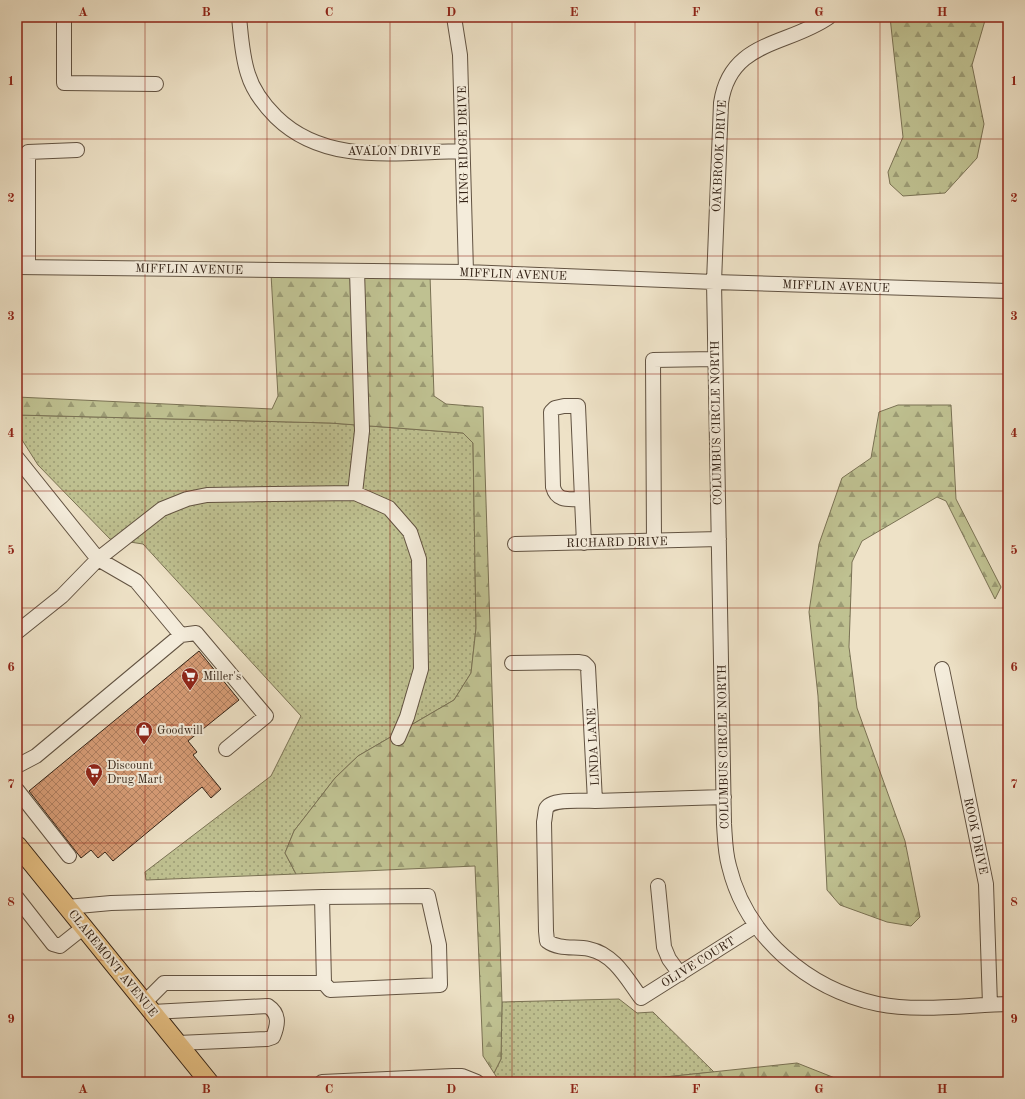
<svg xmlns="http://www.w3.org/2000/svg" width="1025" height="1099" viewBox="0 0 1025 1099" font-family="'Old Standard TT',serif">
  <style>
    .grass { fill: url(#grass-dots); stroke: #7a7254 }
    .forest { fill: url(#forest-firs); stroke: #7a7254 }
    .building { fill: url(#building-cross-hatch); stroke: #342316 }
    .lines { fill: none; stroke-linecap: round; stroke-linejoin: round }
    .minor-casing { stroke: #625342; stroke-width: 16 }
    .major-casing { stroke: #342316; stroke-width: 20 }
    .minor { stroke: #f4ecdb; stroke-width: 14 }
    .major { stroke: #e7c184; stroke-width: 18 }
    .grid { fill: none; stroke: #8f2418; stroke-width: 1; stroke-opacity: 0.55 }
    .labels { text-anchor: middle; stroke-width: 4; stroke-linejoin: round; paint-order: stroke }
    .street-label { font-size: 12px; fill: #342316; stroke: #f4ecdb }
    .poi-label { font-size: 12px; fill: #342316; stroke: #f4ecdb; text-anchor: start }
    .neatline { fill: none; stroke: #8f2418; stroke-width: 1.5 }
    .grid-label { font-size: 13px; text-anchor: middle; font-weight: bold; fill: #8f2418 }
  </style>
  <defs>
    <pattern id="grass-dots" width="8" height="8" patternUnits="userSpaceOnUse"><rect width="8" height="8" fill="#bfc191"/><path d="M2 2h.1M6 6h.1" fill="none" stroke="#9c9c75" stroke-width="1.8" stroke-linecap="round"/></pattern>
    <pattern id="forest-firs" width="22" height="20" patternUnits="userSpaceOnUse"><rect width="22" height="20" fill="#bfc191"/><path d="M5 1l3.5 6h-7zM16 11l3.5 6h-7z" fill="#9c9c75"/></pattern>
    <pattern id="building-cross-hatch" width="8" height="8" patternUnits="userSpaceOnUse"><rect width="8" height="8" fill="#d79c76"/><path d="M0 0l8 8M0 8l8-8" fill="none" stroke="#af7f60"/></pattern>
  </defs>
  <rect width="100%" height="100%" fill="#eee2c7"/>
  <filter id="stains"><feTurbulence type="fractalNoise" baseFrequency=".005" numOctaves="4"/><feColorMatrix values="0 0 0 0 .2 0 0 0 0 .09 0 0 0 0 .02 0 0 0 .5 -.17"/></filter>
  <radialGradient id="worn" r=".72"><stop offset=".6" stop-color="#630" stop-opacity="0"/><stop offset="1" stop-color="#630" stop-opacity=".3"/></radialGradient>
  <!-- grass -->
  <path class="grass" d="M 17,415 L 330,423 L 463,433 L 473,443 L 476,628 L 471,673 L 454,700 L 358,756 L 335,778 L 294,831 L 285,853 L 296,874 L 146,880 L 145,872 L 271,776 L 301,716 L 143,544 L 110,539 L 38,465 L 17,432 Z
    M 619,999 L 637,1013 L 653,1012 L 714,1072 L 646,1079 L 643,1082 L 500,1082 L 494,1073 L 501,1059 L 502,1002 Z"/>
  <!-- forest -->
  <path class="forest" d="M 890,17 L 986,17 L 972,65 L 984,124 L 977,158 L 945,193 L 903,196 L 890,184 L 888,172 L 903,137 Z
    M 271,274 L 430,275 L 434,396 L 446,404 L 483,407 L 502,1002 L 501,1059 L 494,1073 L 483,1056 L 475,866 L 296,874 L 285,853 L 294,831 L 335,778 L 358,756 L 454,700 L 471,673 L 476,628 L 473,443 L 463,433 L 330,423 L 17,415 L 17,397 L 272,409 L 278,396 Z
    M 898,405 L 951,405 L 956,499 L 1001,587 L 995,599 L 946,501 L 937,497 L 862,541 L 852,562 L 849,647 L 857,708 L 905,841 L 920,917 L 911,926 L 887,922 L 840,905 L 827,890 L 818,696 L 809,612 L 819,544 L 842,478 L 871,458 L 879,412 Z
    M 797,1063 L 845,1082 L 643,1082 L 646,1079 Z"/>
  <!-- building -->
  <path class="building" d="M 199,651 L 239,700 L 188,741 L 197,752 L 193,755 L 221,789 L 211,798 L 202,787 L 113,861 L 105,852 L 98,858 L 91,850 L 81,858 L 29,791 Z"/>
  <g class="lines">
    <!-- minor casing -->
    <g class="minor-casing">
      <path id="minor" d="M 64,17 L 64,83 L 156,84
        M 239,17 C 241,36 242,56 248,74 C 253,91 264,105 276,117 C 326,166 399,152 462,151
        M 454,17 L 460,55 L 466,272
        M 829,17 C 788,46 730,40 721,103 L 714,282 L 724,824 C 725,838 725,852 729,866 C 746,937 808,989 878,1004 C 917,1012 968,1005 1008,1004
        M 17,267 L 466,272 L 714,282 L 1008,291
        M 28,267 L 28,152 L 77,150
        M 357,271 L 362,431 L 355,493 L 389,508 L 410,532 L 419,559 L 421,669 L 407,717 L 398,738
        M 564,406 L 578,406 L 582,499 C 569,499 557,502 553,487 L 551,412 L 555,408 Z
        M 17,458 L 98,559 L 136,581 L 181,635 L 36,756 L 17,766
        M 582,499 L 584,543
        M 654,541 L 653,360 L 715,359
        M 515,544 L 719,539
        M 17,632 L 62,596 L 98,559 L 162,509 L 187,499 L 207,495 L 355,493
        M 181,635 L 196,633 L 266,716 L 226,749
        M 512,663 L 578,662 L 584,663 L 588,667 L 595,801 L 724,797
        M 942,669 L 986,884 L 990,1005
        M 17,790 L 69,856
        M 595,801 C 585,801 550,798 546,809 C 545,813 545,818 544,822 L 546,931 L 547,941 C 559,950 575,946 589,949 C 614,954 627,979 641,998 L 755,926
        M 658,886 L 664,947 L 669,959 L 680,974
        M 322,897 L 428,896 L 439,945 L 440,985 L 330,990 L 324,983
        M 17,898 L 53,944 L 60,946 L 84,927
        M 67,907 L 111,903 L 322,897 L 324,983 L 164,983 L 145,1002
        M 152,1012 L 268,1006 C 280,1014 278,1025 273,1037 L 267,1039 L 178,1043
        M 322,1082 L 453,1076 L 462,1076 L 477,1082"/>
    </g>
    <!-- major casing -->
    <g class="major-casing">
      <path id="major" d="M 17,845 L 209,1082"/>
    </g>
    <!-- minor -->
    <use href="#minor" class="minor"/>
    <!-- major -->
    <use href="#major" class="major"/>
  </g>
  <!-- grid -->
  <path class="grid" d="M 145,17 L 145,1082M 267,17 L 267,1082M 390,17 L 390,1082M 512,17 L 512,1082M 635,17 L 635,1082M 758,17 L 758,1082M 880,17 L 880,1082M 17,139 L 1008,139M 17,256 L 1008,256M 17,374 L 1008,374M 17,491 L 1008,491M 17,608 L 1008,608M 17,725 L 1008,725M 17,843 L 1008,843M 17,960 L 1008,960"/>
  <!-- icons -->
  <defs>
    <g id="supermarket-pin" transform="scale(0.9)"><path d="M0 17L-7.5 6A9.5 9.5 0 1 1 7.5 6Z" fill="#8f2418" stroke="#f4ecdb"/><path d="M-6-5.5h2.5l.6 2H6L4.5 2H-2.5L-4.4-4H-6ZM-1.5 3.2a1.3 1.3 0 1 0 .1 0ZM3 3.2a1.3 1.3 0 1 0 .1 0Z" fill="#fff"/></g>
    <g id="shop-pin" transform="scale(0.9)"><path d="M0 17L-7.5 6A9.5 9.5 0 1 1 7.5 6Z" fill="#8f2418" stroke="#f4ecdb"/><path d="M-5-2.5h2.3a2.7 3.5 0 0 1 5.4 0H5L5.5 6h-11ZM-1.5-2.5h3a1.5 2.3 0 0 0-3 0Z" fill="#fff"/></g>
  </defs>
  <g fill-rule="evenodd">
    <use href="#supermarket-pin" x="190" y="676"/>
    <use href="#shop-pin" x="144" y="730"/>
    <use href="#supermarket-pin" x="94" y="772"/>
  </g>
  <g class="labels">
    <!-- street labels -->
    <g class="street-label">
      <text transform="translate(463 145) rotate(-91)" y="4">KING RIDGE DRIVE</text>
      <text x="394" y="155">AVALON DRIVE</text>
      <text transform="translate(719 156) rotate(-87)" y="4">OAKBROOK DRIVE</text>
      <text transform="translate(189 269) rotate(1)" y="4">MIFFLIN AVENUE</text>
      <text transform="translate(513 274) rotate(2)" y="4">MIFFLIN AVENUE</text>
      <text transform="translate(836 286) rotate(2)" y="4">MIFFLIN AVENUE</text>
      <text transform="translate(716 423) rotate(-91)" y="4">COLUMBUS CIRCLE NORTH</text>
      <text transform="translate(617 542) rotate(-1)" y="4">RICHARD DRIVE</text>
      <text transform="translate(593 747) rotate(-93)" y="4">LINDA LANE</text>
      <text transform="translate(723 747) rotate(-91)" y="4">COLUMBUS CIRCLE NORTH</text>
      <text transform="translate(976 836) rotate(78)" y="4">ROOK DRIVE</text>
      <text transform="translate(698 962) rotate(-32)" y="4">OLIVE COURT</text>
      <text transform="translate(113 963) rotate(51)" y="4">CLAREMONT AVENUE</text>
    </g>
    <!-- poi labels -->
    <g class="poi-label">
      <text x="203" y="680">Miller's</text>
      <text x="157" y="734">Goodwill</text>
      <text x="107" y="769">Discount<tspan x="107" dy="14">Drug Mart</tspan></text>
    </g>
  </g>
  <!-- margin -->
  <rect width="1025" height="1099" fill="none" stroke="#eee2c7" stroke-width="44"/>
  <rect x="22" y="22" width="981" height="1055" class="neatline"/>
  <g class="grid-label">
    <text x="83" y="16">A</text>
    <text x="206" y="16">B</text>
    <text x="329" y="16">C</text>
    <text x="451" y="16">D</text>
    <text x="574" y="16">E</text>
    <text x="696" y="16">F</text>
    <text x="819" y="16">G</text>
    <text x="942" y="16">H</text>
    <text x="11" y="85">1</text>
    <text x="1014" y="85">1</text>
    <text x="11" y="202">2</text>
    <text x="1014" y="202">2</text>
    <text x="11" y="320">3</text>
    <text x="1014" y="320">3</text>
    <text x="11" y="437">4</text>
    <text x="1014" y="437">4</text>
    <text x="11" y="554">5</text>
    <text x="1014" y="554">5</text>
    <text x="11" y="671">6</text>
    <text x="1014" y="671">6</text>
    <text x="11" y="788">7</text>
    <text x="1014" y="788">7</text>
    <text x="11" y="906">8</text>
    <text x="1014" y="906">8</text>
    <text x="11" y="1023">9</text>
    <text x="1014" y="1023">9</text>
    <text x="83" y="1093">A</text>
    <text x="206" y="1093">B</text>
    <text x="329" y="1093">C</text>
    <text x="451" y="1093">D</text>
    <text x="574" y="1093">E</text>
    <text x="696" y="1093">F</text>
    <text x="819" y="1093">G</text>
    <text x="942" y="1093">H</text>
  </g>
  <rect width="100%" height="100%" filter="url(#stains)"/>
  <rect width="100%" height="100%" fill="url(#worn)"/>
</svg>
